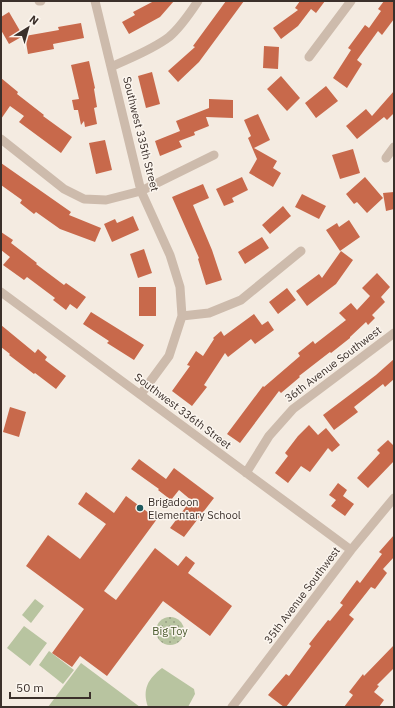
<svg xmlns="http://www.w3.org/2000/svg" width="395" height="708" viewBox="0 0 395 708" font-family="'IBM Plex Sans',sans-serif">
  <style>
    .park { fill: url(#park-dots) }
    .garden { fill: #b8c4a0 }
    .building { fill: #c8694b }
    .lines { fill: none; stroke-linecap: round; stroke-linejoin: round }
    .minor { stroke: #cdbbac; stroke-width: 9 }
    .poi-dot { fill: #1f5a5e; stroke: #fbf5ee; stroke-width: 1.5 }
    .labels { text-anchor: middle; stroke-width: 3; stroke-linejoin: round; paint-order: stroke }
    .street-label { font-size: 11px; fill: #3b302b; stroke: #fbf5ee }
    .poi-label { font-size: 11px; fill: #3b302b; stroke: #fbf5ee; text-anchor: start }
    .park-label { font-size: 11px; fill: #4a5a2e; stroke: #fbf5ee }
  </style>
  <defs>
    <pattern id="park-dots" width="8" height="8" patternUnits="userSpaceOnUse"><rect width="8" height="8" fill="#b8c4a0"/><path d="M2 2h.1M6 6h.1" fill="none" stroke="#97a083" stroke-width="1.8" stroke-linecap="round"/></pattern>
  </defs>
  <rect width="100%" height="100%" fill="#f4ebe1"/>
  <!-- park -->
  <path class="park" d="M156 631a14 14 0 1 1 28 0a14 14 0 1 1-28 0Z"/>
  <!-- garden -->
  <path class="garden" d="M 35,599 L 44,606 L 31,623 L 22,615 Z
    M 24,626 L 47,643 L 30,666 L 7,648 Z
    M 49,651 L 74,670 L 63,684 L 39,665 Z
    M 81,663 L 140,707 L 48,707 Z
    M 162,668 L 194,689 L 195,694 L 188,707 L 148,707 C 142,689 148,679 162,668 Z"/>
  <!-- building -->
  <path class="building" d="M 154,1 L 174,1 L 160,17 L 129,34 L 122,22 L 135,15 L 133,12 Z
    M 226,1 L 244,1 L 199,62 L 178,82 L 168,71 L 195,47 L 193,46 Z
    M 300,1 L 325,1 L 316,13 L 311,9 L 298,26 L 281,39 L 273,28 L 298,10 L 295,8 Z
    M 384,1 L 394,1 L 394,19 L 382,35 L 378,31 L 357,60 L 362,64 L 347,88 L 333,78 L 351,50 L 348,48 L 365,25 L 369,28 L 381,11 L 378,9 Z
    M 9,12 L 23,36 L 9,44 L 1,30 L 1,17 Z
    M 81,23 L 84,38 L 53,44 L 54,49 L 28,54 L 25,36 L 59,30 L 58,27 Z
    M 264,46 L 279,47 L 278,69 L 263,68 Z
    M 89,61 L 95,88 L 94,89 L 97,107 L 94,108 L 97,124 L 85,127 L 84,121 L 81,125 L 78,110 L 74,110 L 72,100 L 79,99 L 71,65 Z
    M 152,72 L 160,104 L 146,108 L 138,76 Z
    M 281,76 L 300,98 L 287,111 L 267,89 Z
    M 1,78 L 18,92 L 17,94 L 44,115 L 43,116 L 72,137 L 61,153 L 19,122 L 24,116 L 10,106 L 1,119 Z
    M 326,86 L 338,101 L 316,118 L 305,103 Z
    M 394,91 L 394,113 L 387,120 L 384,117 L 357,139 L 346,126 L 366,109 L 372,116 Z
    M 209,99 L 233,100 L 233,118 L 206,117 L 209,126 L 194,132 L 195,135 L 179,141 L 182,147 L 160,156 L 155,141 L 180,131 L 176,121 L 209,108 Z
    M 258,114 L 270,140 L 254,148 L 277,161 L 273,168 L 281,173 L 273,187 L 249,173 L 257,159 L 248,138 L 251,136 L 244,120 Z
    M 105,140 L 112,170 L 96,174 L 89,143 Z
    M 353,149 L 360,173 L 340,179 L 332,155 Z
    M 1,163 L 71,212 L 69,215 L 101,228 L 95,242 L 60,229 L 36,212 L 34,214 L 20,203 L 22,200 L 1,185 Z
    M 242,177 L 248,190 L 232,198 L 234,202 L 224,206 L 216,189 Z
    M 365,177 L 383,198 L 367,213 L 357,202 L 354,204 L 346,194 Z
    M 203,184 L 209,198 L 193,205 L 212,250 L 222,280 L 206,285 L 198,259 L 199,258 L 172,197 Z
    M 394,192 L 394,209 L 386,211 L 383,193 Z
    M 302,194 L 326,206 L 319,219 L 295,207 Z
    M 283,206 L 291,216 L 270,234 L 262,225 Z
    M 133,216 L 139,230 L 112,242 L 104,224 L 115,219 L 117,223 Z
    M 349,220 L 360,237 L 340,251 L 326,230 L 337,223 L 339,227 Z
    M 1,232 L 13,240 L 11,243 L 37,263 L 36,264 L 64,285 L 66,283 L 86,297 L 77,309 L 70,304 L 66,310 L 53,300 L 55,298 L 27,277 L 24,280 L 3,265 L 10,257 L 1,250 Z
    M 262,237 L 269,248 L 245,264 L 238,252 Z
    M 144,249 L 152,273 L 138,278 L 130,254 Z
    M 341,251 L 353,260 L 336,284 L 307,306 L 296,291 L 319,274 L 322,278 Z
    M 377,273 L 390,287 L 381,297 L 385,302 L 372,315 L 375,318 L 368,325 L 366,322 L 350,337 L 350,338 L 331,353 L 330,352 L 299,376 L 300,377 L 281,393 L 279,391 L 240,443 L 227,434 L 263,386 L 264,387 L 300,356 L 298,353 L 313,341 L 315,344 L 346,320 L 339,313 L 351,303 L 357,310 L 370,296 L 362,288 Z
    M 139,287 L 156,287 L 156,316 L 139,316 Z
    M 287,288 L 296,300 L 278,314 L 269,302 Z
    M 91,312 L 144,345 L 134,360 L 107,343 L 109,341 L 83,324 Z
    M 254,314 L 262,325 L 268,321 L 274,330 L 255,344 L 251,339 L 228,357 L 225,353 L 204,385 L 207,387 L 192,406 L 172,391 L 190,366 L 187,365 L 196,351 L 203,356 L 214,339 L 213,338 L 221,331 L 224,336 Z
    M 1,325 L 35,353 L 38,349 L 47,357 L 45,360 L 66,376 L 56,389 L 35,373 L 34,374 L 9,355 L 10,354 L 1,347 Z
    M 394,359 L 394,379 L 385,387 L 383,384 L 354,407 L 358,412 L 334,430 L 323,415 L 376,375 Z
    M 10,407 L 26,412 L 19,437 L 3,432 Z
    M 309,425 L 318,435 L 326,428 L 340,445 L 332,452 L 328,448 L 310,472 L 301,466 L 288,483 L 275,473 L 288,456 L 285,453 L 298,436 Z
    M 388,440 L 394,446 L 394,461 L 368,488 L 357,478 L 380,453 L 377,450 Z
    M 139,459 L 166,479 L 174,468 L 214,498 L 184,537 L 170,528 L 191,500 L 179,490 L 171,500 L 158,490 L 159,489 L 131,469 Z
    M 338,483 L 347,490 L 343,496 L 354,504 L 345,516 L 331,506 L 336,500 L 329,495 Z
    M 86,492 L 114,513 L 126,496 L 157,519 L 104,591 L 116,600 L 155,548 L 178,566 L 186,556 L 195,563 L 188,573 L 232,606 L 210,636 L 163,601 L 107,676 L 80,656 L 72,667 L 52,653 L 84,609 L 26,566 L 48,535 L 80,559 L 106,524 L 78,504 Z
    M 394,535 L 394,557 L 383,569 L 387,573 L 375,589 L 371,587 L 349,615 L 354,619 L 286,707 L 284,707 L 268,695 L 286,674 L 289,676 L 311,646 L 309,644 L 328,620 L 330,621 L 343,605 L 340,603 L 357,580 L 360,583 L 382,554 L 379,552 Z
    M 394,645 L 394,668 L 377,685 L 379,686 L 374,692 L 384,700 L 379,707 L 344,707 L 353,695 L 349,692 L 363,674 L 364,676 Z"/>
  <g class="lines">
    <!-- minor -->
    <path class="minor" d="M 39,1 L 41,1
      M 95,1 L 141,191 L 170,255 L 180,287 L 182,316 L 169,356 L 141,394
      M 309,57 L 351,1
      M 111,67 C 130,58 152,50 169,37 C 181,27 190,13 198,1
      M 1,139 L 64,189 L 84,199 L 106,200 L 141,191 L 214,155
      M 386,158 L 394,147
      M 1,292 L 351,550
      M 182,316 L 209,313 L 241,300 L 301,251
      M 246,473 L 269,436 L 293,409 L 394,333
      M 232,707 L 351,550 L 394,498"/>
  </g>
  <!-- markers -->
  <circle class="poi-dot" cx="140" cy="508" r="4"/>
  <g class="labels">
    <!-- street labels -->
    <g class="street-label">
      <text transform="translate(141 134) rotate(76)" y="4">Southwest 335th Street</text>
      <text transform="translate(333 364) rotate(-37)" y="4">36th Avenue Southwest</text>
      <text transform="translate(183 411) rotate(37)" y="4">Southwest 336th Street</text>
      <text transform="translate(302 595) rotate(-53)" y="4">35th Avenue Southwest</text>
    </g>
    <!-- poi labels -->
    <g class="poi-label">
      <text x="148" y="506">Brigadoon<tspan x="148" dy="13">Elementary School</tspan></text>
    </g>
    <!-- park labels -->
    <g class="park-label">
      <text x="170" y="635">Big Toy</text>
    </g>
  </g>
  <!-- border -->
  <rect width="395" height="708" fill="none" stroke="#3b302b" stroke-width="4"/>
  <!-- north arrow -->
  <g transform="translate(28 28) rotate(37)" stroke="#fbf5ee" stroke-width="3" paint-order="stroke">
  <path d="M0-3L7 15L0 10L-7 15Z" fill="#3b302b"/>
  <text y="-6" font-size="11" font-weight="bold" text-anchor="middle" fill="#3b302b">N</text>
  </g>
  <!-- scale -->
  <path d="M10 692v6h80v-6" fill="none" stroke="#3b302b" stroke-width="2"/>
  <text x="16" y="692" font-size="12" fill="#3b302b" stroke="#fbf5ee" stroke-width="3" paint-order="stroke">50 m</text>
</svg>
